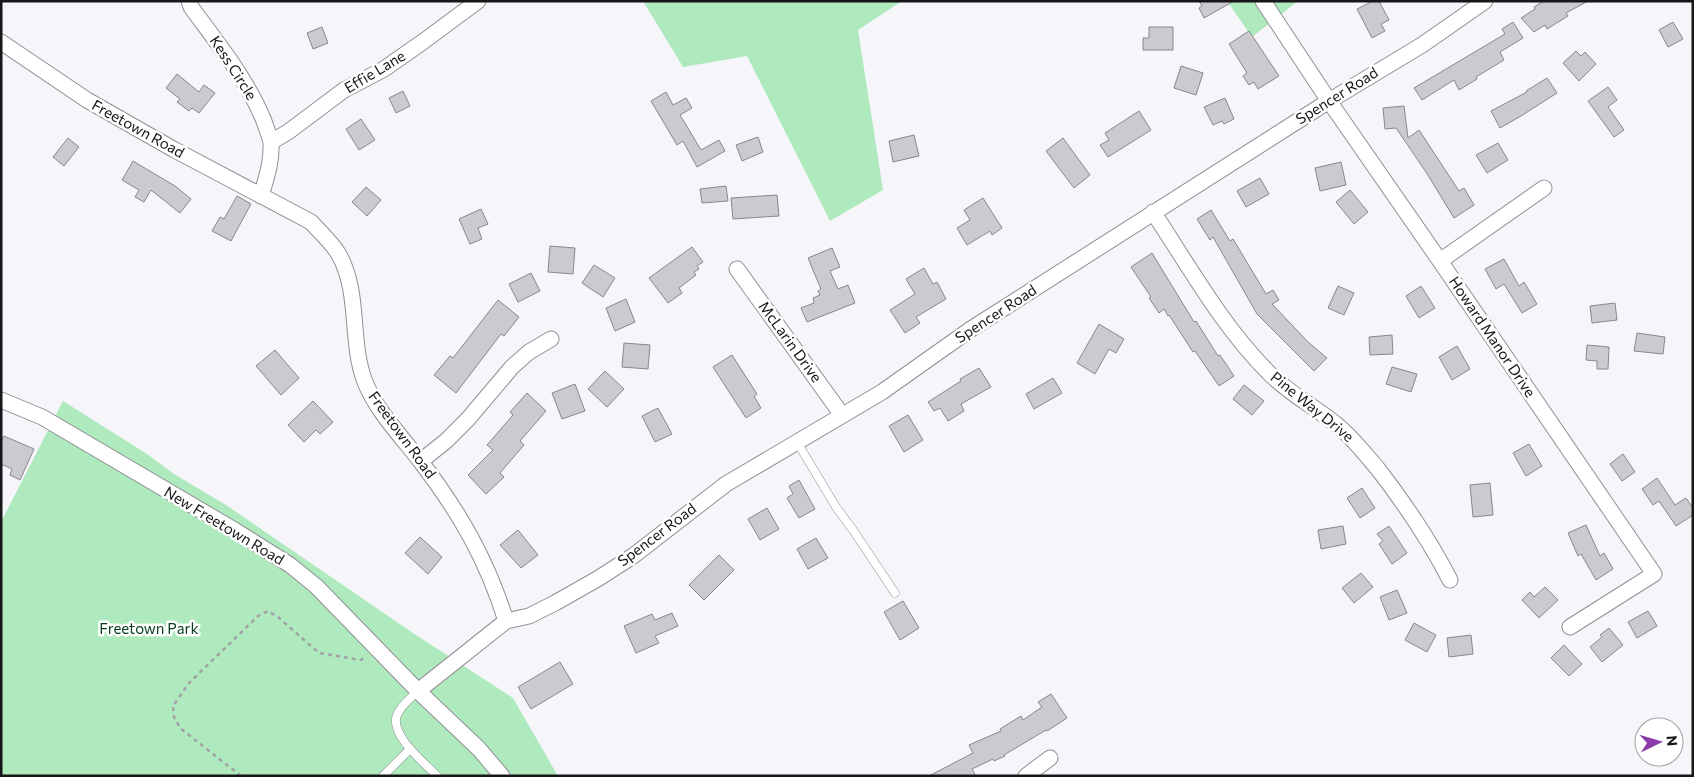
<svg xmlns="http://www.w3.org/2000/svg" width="1694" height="777" viewBox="0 0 1694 777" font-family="Commissioner,sans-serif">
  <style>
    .green { fill: #afeabe }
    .building { fill: #cbcace; stroke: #88878b }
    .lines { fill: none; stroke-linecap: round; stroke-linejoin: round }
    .lane-casing { stroke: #909094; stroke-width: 9 }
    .street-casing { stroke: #909094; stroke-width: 17 }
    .path { stroke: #a2a1a5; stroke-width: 2.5; stroke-dasharray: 4 4; stroke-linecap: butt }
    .lane { stroke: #fff; stroke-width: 8 }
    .street { stroke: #fff; stroke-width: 15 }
    .labels { text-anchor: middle; stroke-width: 5; stroke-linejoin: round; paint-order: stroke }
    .street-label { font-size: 15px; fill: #171719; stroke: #fff }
    .park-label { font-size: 15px; fill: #063b1c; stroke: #fff }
  </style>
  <rect width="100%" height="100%" fill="#f6f5fa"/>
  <!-- green -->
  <path class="green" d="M 643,1 L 902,1 L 858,30 L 883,190 L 830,221 L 747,56 L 683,67 Z
    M 1227,1 L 1298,1 L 1252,37 Z
    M 63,401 L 147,454 L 174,474 L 226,505 L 413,633 L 513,698 L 558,776 L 1,776 L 1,522 Z"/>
  <!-- building -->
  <path class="building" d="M 1199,1 L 1234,1 L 1204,18 L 1199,8 L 1202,6 Z
    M 1373,1 L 1379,1 L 1389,20 L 1381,24 L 1385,31 L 1372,38 L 1357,9 Z
    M 1544,1 L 1588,1 L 1566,13 L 1568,16 L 1547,29 L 1545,25 L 1534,32 L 1521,18 L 1535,9 L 1534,7 Z
    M 1513,22 L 1523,38 L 1500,52 L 1504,60 L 1476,77 L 1477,79 L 1459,90 L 1454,80 L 1422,100 L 1414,88 L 1505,34 L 1502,29 Z
    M 1673,22 L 1683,39 L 1668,47 L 1659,30 Z
    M 322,27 L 328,43 L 313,49 L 307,33 Z
    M 1149,27 L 1173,27 L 1173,50 L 1143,50 L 1143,38 L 1149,38 Z
    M 1249,31 L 1279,76 L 1258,89 L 1254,82 L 1249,85 L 1243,76 L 1247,73 L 1229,44 Z
    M 1576,51 L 1581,56 L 1585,52 L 1596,64 L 1579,81 L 1563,63 Z
    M 1181,66 L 1203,73 L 1196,95 L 1174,88 Z
    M 177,74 L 199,92 L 204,85 L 215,93 L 199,113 L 192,108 L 189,111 L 177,102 L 180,99 L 166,88 Z
    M 1547,78 L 1557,93 L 1521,116 L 1500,128 L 1491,111 L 1527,92 L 1526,91 Z
    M 1608,87 L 1617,100 L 1608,107 L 1624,130 L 1614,137 L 1588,101 Z
    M 403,91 L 410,106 L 396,113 L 389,98 Z
    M 666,92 L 673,105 L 686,98 L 692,108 L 680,115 L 701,150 L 719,140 L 725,151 L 697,167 L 683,141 L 677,145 L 651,101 Z
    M 1225,98 L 1234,119 L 1224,124 L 1222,121 L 1213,125 L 1204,107 Z
    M 1404,106 L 1408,138 L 1419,130 L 1459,191 L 1464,188 L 1474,205 L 1454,218 L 1426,172 L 1396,128 L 1385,129 L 1383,108 Z
    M 1139,111 L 1151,130 L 1108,157 L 1100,145 L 1109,140 L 1105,133 Z
    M 361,119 L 375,140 L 359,150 L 346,129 Z
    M 914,135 L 919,156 L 893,162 L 889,141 Z
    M 758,137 L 763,152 L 742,161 L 736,145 Z
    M 68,138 L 79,147 L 64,166 L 53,157 Z
    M 1063,138 L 1090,175 L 1074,188 L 1046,151 Z
    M 1498,143 L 1508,160 L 1487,173 L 1476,155 Z
    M 133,161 L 175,186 L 191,199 L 180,213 L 151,190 L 144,202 L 135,197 L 139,190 L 122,180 Z
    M 1341,162 L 1346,185 L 1320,191 L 1315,168 Z
    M 1260,178 L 1269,194 L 1246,207 L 1237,191 Z
    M 726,186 L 728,201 L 702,203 L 700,189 Z
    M 366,187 L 381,200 L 367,216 L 352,202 Z
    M 1350,190 L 1368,212 L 1354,224 L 1336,202 Z
    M 777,195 L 779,216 L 733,219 L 731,198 Z
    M 237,196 L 251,204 L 231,241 L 212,231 L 220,217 L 224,219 Z
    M 983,198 L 1002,228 L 992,235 L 990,231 L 967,245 L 957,228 L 970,220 L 964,210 Z
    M 481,209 L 488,224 L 478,228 L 482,239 L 470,244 L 459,219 Z
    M 1211,210 L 1230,241 L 1233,239 L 1266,294 L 1273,290 L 1279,300 L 1272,304 L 1308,342 L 1327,358 L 1314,371 L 1257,314 L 1213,237 L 1210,240 L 1197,219 Z
    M 550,246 L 575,248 L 573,274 L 548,272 Z
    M 692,247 L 703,262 L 697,266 L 699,269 L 694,272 L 696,275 L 679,288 L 682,293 L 668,303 L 649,278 Z
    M 832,248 L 840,267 L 830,271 L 838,289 L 848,285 L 855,303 L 807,322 L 801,308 L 814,303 L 813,298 L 820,295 L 818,291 L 821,289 L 808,258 Z
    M 1152,253 L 1194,322 L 1196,321 L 1218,356 L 1220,355 L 1234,376 L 1219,386 L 1195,351 L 1193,352 L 1169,315 L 1168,316 L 1164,309 L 1159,313 L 1149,298 L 1151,297 L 1131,267 Z
    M 1504,259 L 1519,286 L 1524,282 L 1537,304 L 1522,313 L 1504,284 L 1496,289 L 1485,269 Z
    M 594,265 L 615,278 L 603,297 L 582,283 Z
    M 924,268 L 933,284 L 937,282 L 946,299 L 916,317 L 920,323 L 905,333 L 890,310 L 915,294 L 906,279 Z
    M 531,273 L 540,291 L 518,302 L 509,284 Z
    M 1338,286 L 1354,293 L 1344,315 L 1328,308 Z
    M 1421,286 L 1435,308 L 1419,318 L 1406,296 Z
    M 626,299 L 635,322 L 615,331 L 606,308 Z
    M 498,300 L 519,317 L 504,336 L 501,334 L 456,393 L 434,375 L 450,356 L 453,358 Z
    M 1615,303 L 1617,320 L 1592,323 L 1590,306 Z
    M 1099,324 L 1124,339 L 1116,353 L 1109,349 L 1095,374 L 1077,363 Z
    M 1637,333 L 1665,337 L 1663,354 L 1634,351 Z
    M 1392,335 L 1393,354 L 1370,355 L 1369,337 Z
    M 624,343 L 650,345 L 648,369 L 622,367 Z
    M 1587,345 L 1609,347 L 1608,369 L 1597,369 L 1597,361 L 1586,360 Z
    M 1457,346 L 1470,369 L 1452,380 L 1439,357 Z
    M 275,350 L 299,378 L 281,395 L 256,366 Z
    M 732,355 L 757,394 L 754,396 L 761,408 L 746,418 L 713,367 Z
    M 1392,367 L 1417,374 L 1411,392 L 1386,384 Z
    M 979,368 L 991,387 L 961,404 L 964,411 L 948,421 L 940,408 L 934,411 L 928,402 L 961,381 L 960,379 Z
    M 605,371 L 624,389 L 607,407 L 588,389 Z
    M 1053,378 L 1062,393 L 1034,409 L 1026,394 Z
    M 575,384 L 585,411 L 562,419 L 552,393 Z
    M 1244,385 L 1264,401 L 1252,415 L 1233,399 Z
    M 527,393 L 546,411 L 520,441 L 524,445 L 500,473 L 504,477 L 486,494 L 468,475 L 493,450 L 487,445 L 513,415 L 510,412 Z
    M 313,401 L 333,422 L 320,434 L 316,430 L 304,442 L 288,425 Z
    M 658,408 L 672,434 L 655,442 L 642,416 Z
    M 908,415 L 923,440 L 904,452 L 889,426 Z
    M 4,436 L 34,449 L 20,480 L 10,475 L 12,469 L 1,464 L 1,442 Z
    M 1529,444 L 1542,466 L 1526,476 L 1513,453 Z
    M 1623,454 L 1635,472 L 1622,481 L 1610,464 Z
    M 1657,478 L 1675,505 L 1686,498 L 1693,508 L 1693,515 L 1676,526 L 1659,501 L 1653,505 L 1642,489 Z
    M 799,480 L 815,509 L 799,518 L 787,498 L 793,494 L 789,486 Z
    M 1490,483 L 1493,515 L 1473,517 L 1470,485 Z
    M 1362,488 L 1375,508 L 1360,518 L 1347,498 Z
    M 767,508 L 779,529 L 760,540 L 748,519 Z
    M 1586,525 L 1600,556 L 1604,553 L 1613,569 L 1596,580 L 1581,554 L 1578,556 L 1568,533 Z
    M 1343,526 L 1346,544 L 1321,549 L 1318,530 Z
    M 1389,526 L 1407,553 L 1392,564 L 1379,544 L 1383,541 L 1377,534 Z
    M 518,530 L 538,555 L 521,568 L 500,545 Z
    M 420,537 L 442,557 L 428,574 L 405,553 Z
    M 816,538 L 828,558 L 808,569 L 797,549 Z
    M 719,555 L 734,570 L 704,600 L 689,585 Z
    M 1361,573 L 1373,587 L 1354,603 L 1342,588 Z
    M 1545,587 L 1558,600 L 1539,618 L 1522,600 L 1530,592 L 1534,597 Z
    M 1397,590 L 1407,613 L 1389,620 L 1380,597 Z
    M 903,601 L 919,628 L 900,640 L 884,612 Z
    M 1648,611 L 1657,626 L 1637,638 L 1628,622 Z
    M 672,613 L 678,626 L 655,636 L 659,643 L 636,653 L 624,626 L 652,614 L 655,620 Z
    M 1414,623 L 1436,635 L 1427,652 L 1405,640 Z
    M 1609,628 L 1623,645 L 1602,662 L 1590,647 L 1602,637 L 1600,635 Z
    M 1471,635 L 1473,654 L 1449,657 L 1447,638 Z
    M 1564,645 L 1582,664 L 1569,676 L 1551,658 Z
    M 560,662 L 573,684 L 531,709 L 518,687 Z
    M 1051,694 L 1067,718 L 1047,731 L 1046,730 L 1004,755 L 1005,756 L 994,761 L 993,759 L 972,769 L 976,776 L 929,776 L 973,753 L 969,745 L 1001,731 L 1000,729 L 1021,716 L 1023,720 L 1042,707 L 1038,702 Z"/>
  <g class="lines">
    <!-- lane casing -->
    <g class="lane-casing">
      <path id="lane" d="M 797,442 L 836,507 L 853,530 L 895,593
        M 418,691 C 410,699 401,705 397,715 C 389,735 425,763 437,776
        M 383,776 L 410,749"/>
    </g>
    <!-- street casing -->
    <g class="street-casing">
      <path id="street" d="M 189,1 L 191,7 C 218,44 247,79 264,121 C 266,128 270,136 271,143 C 272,162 266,179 261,196
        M 1263,1 L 1329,101 L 1440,261 L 1654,574 L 1570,627
        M 1,42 L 87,100 L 173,149 L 311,222 C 320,232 331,242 338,253 C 361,292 349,341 365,382 C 377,412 402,437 421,462 C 460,513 487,560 506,621
        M 271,142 L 288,132 L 344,90 L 384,69 L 424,41 L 478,1
        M 1153,212 C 1189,266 1222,326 1268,372 C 1288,393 1314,406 1337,425 C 1352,437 1365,454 1378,469 C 1405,504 1430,541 1450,580
        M 1440,261 L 1544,188
        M 737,269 L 842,415
        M 1,400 L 42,417 L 236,531 L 290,565 L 316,586 L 418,691 L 479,749 L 502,776
        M 421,461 L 446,441 L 468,419 L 512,367 L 529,352 L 551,339
        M 418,691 L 506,621 L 529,616 L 555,603 L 599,578 L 633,556 L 726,484 L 882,392 L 971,329 L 1329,101 L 1422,45 L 1485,1
        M 1026,776 L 1050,758"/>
    </g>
    <!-- path -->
    <path class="path" d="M 241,776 L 180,728 L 174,717 L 173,706 L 189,683 L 258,616 L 268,611 L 278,617 L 319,653 L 361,660 L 366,656"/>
    <!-- lane -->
    <use href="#lane" class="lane"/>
    <!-- street -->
    <use href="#street" class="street"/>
  </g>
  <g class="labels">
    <!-- street labels -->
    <g class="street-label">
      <text transform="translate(233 68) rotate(57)" y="5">Kess Circle</text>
      <text transform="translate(375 72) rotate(-31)" y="5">Effie Lane</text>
      <text transform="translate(1337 96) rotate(-32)" y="5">Spencer Road</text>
      <text transform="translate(138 129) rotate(29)" y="5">Freetown Road</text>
      <text transform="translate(996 314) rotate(-33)" y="5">Spencer Road</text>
      <text transform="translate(1492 337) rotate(56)" y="5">Howard Manor Drive</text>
      <text transform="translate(790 342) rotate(54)" y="5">McLarin Drive</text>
      <text transform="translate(1312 407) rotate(39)" y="5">Pine Way Drive</text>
      <text transform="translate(402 435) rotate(54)" y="5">Freetown Road</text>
      <text transform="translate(224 526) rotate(31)" y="5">New Freetown Road</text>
      <text transform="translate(657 535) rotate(-37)" y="5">Spencer Road</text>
    </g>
    <!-- park labels -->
    <g class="park-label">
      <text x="149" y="634">Freetown Park</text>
    </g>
  </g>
  <!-- border -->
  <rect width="1694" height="777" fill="none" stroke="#171719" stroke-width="5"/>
  <!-- north arrow -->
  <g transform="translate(1659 742) rotate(85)"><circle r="24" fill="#ffffff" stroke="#a2a2a3"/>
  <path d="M0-4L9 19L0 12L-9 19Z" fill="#8c3baa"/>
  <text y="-8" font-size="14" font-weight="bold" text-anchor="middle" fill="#171719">N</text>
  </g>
</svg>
